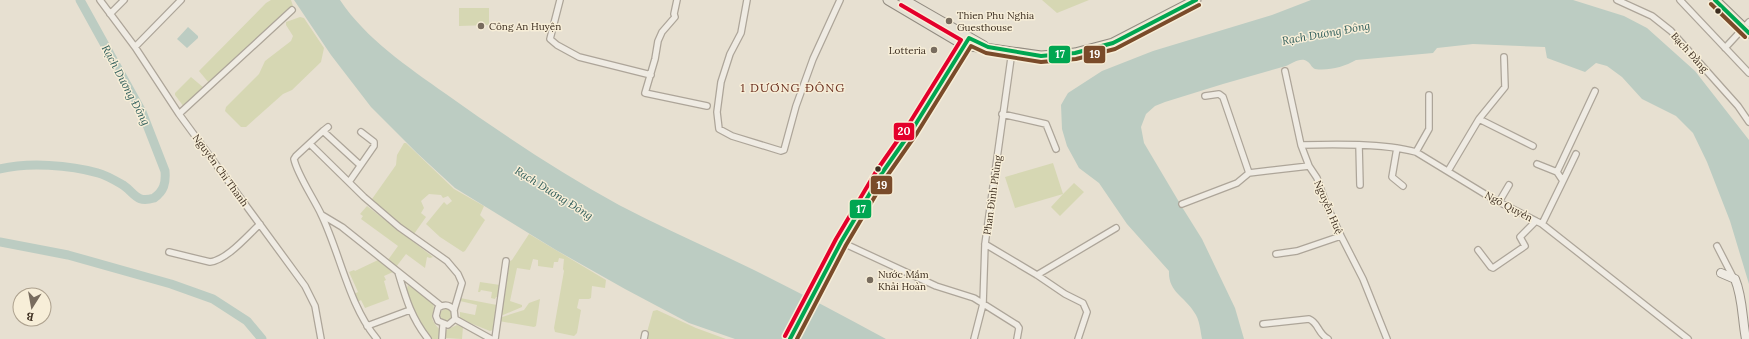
<svg xmlns="http://www.w3.org/2000/svg" width="1749" height="339" viewBox="0 0 1749 339" font-family="Lora,serif">
  <style>
    .green { fill: #d6d7b3 }
    .water { fill: #bcccc2 }
    .pier { fill: #e7e0d1 }
    .lines { fill: none; stroke-linecap: round; stroke-linejoin: round }
    .river { stroke: #bcccc2; stroke-width: 9 }
    .street-casing { stroke: #ada599; stroke-width: 8 }
    .secondary-casing { stroke: #9c958a; stroke-width: 10 }
    .primary-casing { stroke: #928b80; stroke-width: 11 }
    .street { stroke: #efebe3; stroke-width: 5.5 }
    .secondary { stroke: #efebe3; stroke-width: 8 }
    .primary { stroke: #e6e1d4; stroke-width: 9 }
    .bus-1-casing { stroke: #f7eed8; stroke-width: 7 }
    .bus-2-casing { stroke: #f7eed8; stroke-width: 7 }
    .bus-3-casing { stroke: #f7eed8; stroke-width: 7 }
    .bus-1 { stroke: #00a651; stroke-width: 4 }
    .bus-2 { stroke: #7a4b2a; stroke-width: 4 }
    .bus-3 { stroke: #e4002b; stroke-width: 4 }
    .bus-dot { fill: #3d2e20; stroke: #f7eed8; stroke-width: 1.5 }
    .poi-dot { fill: #786c5e; stroke: #f7eed8; stroke-width: 1.5 }
    .labels { text-anchor: middle; stroke-width: 3; stroke-linejoin: round; paint-order: stroke }
    .poi-label { font-size: 10px; fill: #3d2e20; stroke: #f7eed8; text-anchor: start }
    .street-label { font-size: 10px; fill: #3d2e20; stroke: #f7eed8 }
    .water-label { font-size: 11px; font-style: italic; fill: #2f5d5a; stroke: #f7eed8 }
    .quarter-label { font-size: 12px; letter-spacing: 1px; fill: #6b2e1e; stroke: #f7eed8 }
    .line-badge { stroke: #f7eed8; stroke-width: 1.5 }
    .badge-label { font-size: 11px; text-anchor: middle; font-weight: bold; fill: #fff }
  </style>
  <rect width="100%" height="100%" fill="#e7e0d1"/>
  <!-- green -->
  <path class="green" d="M 271,0 L 291,0 L 293,6 L 213,82 L 209,83 L 199,71 L 266,3 Z
    M 1042,0 L 1089,0 L 1057,13 Z
    M 459,8 L 489,8 L 489,25 L 459,26 Z
    M 300,17 L 304,18 L 324,48 L 321,62 L 292,90 L 283,94 L 246,127 L 241,127 L 225,111 L 226,107 L 259,74 L 265,61 L 291,41 L 293,36 L 286,25 L 286,22 Z
    M 191,77 L 204,88 L 184,107 L 175,95 L 175,93 Z
    M 404,143 L 406,143 L 454,189 L 484,206 L 480,215 L 485,220 L 465,251 L 463,252 L 440,237 L 426,224 L 444,202 L 447,205 L 452,201 L 448,196 L 443,198 L 441,195 L 429,194 L 421,201 L 424,208 L 421,213 L 426,217 L 414,234 L 411,234 L 373,203 L 372,199 L 396,165 L 397,155 Z
    M 1053,163 L 1063,194 L 1074,183 L 1084,192 L 1060,216 L 1051,207 L 1063,194 L 1015,208 L 1005,177 Z
    M 367,206 L 433,257 L 430,258 L 427,257 L 425,268 L 406,254 L 396,267 L 388,260 L 398,246 L 361,219 L 363,216 L 360,214 Z
    M 529,234 L 606,280 L 605,288 L 592,286 L 591,298 L 589,299 L 579,299 L 577,308 L 581,310 L 577,333 L 574,336 L 555,332 L 554,328 L 564,271 L 563,269 L 564,259 L 559,258 L 558,262 L 554,262 L 553,268 L 538,266 L 538,260 L 533,259 L 530,270 L 517,268 L 510,301 L 522,305 L 522,307 L 503,315 L 501,314 L 508,262 L 512,260 Z
    M 378,260 L 393,272 L 384,276 L 386,280 L 384,281 L 389,299 L 365,308 L 361,300 L 358,302 L 354,294 L 358,292 L 349,272 L 354,270 L 355,271 Z
    M 480,282 L 500,285 L 499,297 L 496,297 L 495,299 L 491,298 L 492,292 L 481,290 L 480,292 L 478,292 Z
    M 408,285 L 433,303 C 437,318 425,313 440,330 L 439,339 L 432,339 C 423,330 402,297 408,285 Z
    M 460,298 L 497,305 L 493,330 L 490,331 L 460,319 L 460,312 L 475,315 L 477,305 L 460,301 Z
    M 540,299 L 536,326 L 534,327 L 499,321 L 499,318 L 524,310 L 529,303 Z
    M440 315a6 6 0 1 1 12 0a6 6 0 1 1-12 0Z
    M 657,310 L 696,328 L 726,339 L 645,339 L 653,311 Z
    M 457,325 L 463,327 L 462,339 L 445,338 L 446,330 Z"/>
  <!-- water -->
  <path class="water" d="M 294,0 L 340,0 C 366,39 408,67 446,94 C 502,134 559,172 619,205 C 663,228 709,248 754,270 C 798,292 842,315 886,339 L 735,339 L 689,323 L 625,289 L 556,250 L 455,188 L 417,153 L 371,107 L 331,55 Z
    M 1311,0 L 1573,0 L 1624,16 L 1647,28 L 1695,71 L 1749,140 L 1749,284 L 1730,221 L 1707,162 L 1693,133 L 1676,116 L 1642,99 L 1622,77 L 1607,66 L 1596,63 L 1585,72 L 1547,58 L 1545,47 L 1473,44 L 1437,48 L 1433,53 L 1356,60 C 1344,67 1328,71 1315,69 C 1311,67 1311,64 1308,62 C 1301,56 1292,64 1286,66 L 1223,84 L 1165,102 L 1155,106 L 1146,114 L 1141,127 L 1144,143 L 1182,207 L 1202,239 L 1235,308 L 1244,339 L 1202,339 C 1200,330 1200,320 1194,312 C 1184,296 1168,292 1169,271 L 1127,224 L 1099,183 L 1079,168 L 1067,146 L 1062,129 L 1061,105 L 1065,98 L 1068,93 L 1102,71 L 1153,51 L 1272,15 Z
    M 188,27 L 198,36 L 198,38 L 187,48 L 177,39 Z"/>
  <!-- pier -->
  <path class="pier" d="M 805,294 L 818,300 L 798,339 L 782,339 Z"/>
  <g class="lines">
    <!-- river -->
    <path class="river" d="M 0,169 C 28,162 70,165 98,173 C 106,175 116,181 123,185 C 136,194 136,203 154,198 C 164,191 166,183 165,171 L 142,112 L 80,0
      M 0,242 L 68,255 L 171,284 L 213,299 L 247,321 L 262,339"/>
    <!-- street casing -->
    <g class="street-casing">
      <path id="street" d="M 100,0 L 135,47 L 179,114 L 305,286 L 315,306 L 321,339
        M 560,0 L 550,39 L 557,45 L 579,57 L 651,75
        M 677,0 L 674,14 L 675,17 L 662,32 L 658,41 L 655,59 L 645,93 L 707,106
        M 747,0 L 741,33 L 730,54 L 721,82 L 717,112 L 719,129 L 732,136 L 781,151 L 784,150 L 796,106 L 813,59 L 840,0
        M 1617,0 L 1652,16 L 1671,31 L 1738,106 L 1749,122
        M 1680,0 L 1749,73
        M 110,14 L 124,0
        M 135,47 L 181,0
        M 1725,48 L 1749,22
        M 1285,71 L 1301,145 L 1309,166 L 1317,178 L 1326,204 L 1341,236 L 1363,279 L 1387,339
        M 1205,96 L 1219,94 L 1223,97 L 1249,173 L 1309,166
        M 179,114 L 292,10
        M 1002,114 L 1046,124 L 1056,149
        M 1479,119 L 1533,146
        M 323,131 L 328,127
        M 310,144 L 364,197 L 399,227 L 447,261 L 458,274 L 462,283 L 454,310 L 455,319 L 448,325 L 438,321 L 436,316 L 438,308 C 444,304 449,304 454,310
        M 1301,145 C 1334,144 1384,143 1416,152 L 1493,199 L 1542,224 L 1688,339
        M 1359,145 L 1360,185
        M 1397,148 L 1392,177 L 1403,186
        M 1416,152 L 1429,129 L 1429,95
        M 1537,164 L 1557,172
        M 360,165 L 323,131 L 296,156 L 294,159 C 297,174 314,199 321,214 C 340,253 349,306 377,339
        M 1448,171 L 1479,119 L 1505,87 L 1504,57
        M 1563,181 L 1576,154
        M 349,182 L 374,146 L 374,142 L 361,132
        M 1499,202 L 1509,185
        M 1182,204 L 1237,183 L 1249,173
        M 322,215 L 342,227 L 441,306
        M 1542,224 L 1563,181 L 1557,172 L 1595,91
        M 841,242 L 936,286 L 974,298 L 1017,325 L 1019,328 L 1017,339
        M 985,244 L 1037,275 L 1065,294 L 1083,303 L 1087,312 L 1078,339
        M 1717,246 L 1734,279
        M 1478,250 L 1491,267 L 1493,268 L 1525,246 L 1520,237 L 1536,221
        M 169,252 L 210,262 C 227,260 248,235 260,224
        M 1276,254 L 1297,251 L 1341,236
        M 398,272 C 406,299 411,317 428,339
        M 1037,275 L 1116,228
        M 455,319 L 491,339
        M 1263,324 L 1309,319 C 1319,323 1317,333 1328,339
        M 367,326 L 410,310
        M 442,339 L 443,325
        M 495,339 L 506,261
        M 644,339 L 645,334
        M 974,339 L 983,304 L 985,244 L 1012,51"/>
    </g>
    <!-- secondary casing -->
    <g class="secondary-casing">
      <path id="secondary" d="M 1721,273 L 1735,279 C 1743,298 1742,319 1746,339
        M 790,339 L 841,242 L 882,173 L 912,130 L 967,41"/>
    </g>
    <!-- primary casing -->
    <g class="primary-casing">
      <path id="primary" d="M 888,0 L 964,45 L 1041,56 L 1075,53 L 1113,43 L 1196,0
        M 904,0 L 984,46
        M 1715,0 L 1749,33"/>
    </g>
    <!-- street -->
    <use href="#street" class="street"/>
    <!-- secondary -->
    <use href="#secondary" class="secondary"/>
    <!-- primary -->
    <use href="#primary" class="primary"/>
    <!-- bus-1 casing -->
    <g class="bus-1-casing">
      <path id="bus-1" d="M 1715,0 L 1749,33
        M 790,339 L 841,242 L 882,173 L 912,130 L 969,38 L 988,47 L 1041,56 L 1075,53 L 1113,43 L 1196,0"/>
    </g>
    <!-- bus-2 casing -->
    <g class="bus-2-casing">
      <path id="bus-2" d="M 1711,4 L 1745,37
        M 797,339 L 846,245 L 887,176 L 917,133 L 971,46 L 986,53 L 1041,62 L 1076,59 L 1115,49 L 1199,5"/>
    </g>
    <!-- bus-3 casing -->
    <g class="bus-3-casing">
      <path id="bus-3" d="M 785,336 L 836,239 L 877,170 L 907,127 L 961,40 L 901,5"/>
    </g>
    <!-- bus-1 -->
    <use href="#bus-1" class="bus-1"/>
    <!-- bus-2 -->
    <use href="#bus-2" class="bus-2"/>
    <!-- bus-3 -->
    <use href="#bus-3" class="bus-3"/>
  </g>
  <!-- markers -->
  <g class="bus-dot">
    <circle cx="1718" cy="11" r="3.5"/>
    <circle cx="878" cy="169" r="3.5"/>
  </g>
  <g class="poi-dot">
    <circle cx="949" cy="21" r="4"/>
    <circle cx="481" cy="26" r="4"/>
    <circle cx="934" cy="50" r="4"/>
    <circle cx="870" cy="280" r="4"/>
  </g>
  <g class="labels">
    <!-- poi labels -->
    <g class="poi-label">
      <text x="957" y="19">Thien Phu Nghia<tspan x="957" dy="12">Guesthouse</tspan></text>
      <text x="489" y="30">Công An Huyện</text>
      <text x="926" y="54" text-anchor="end">Lotteria</text>
      <text x="878" y="278">Nước Mắm<tspan x="878" dy="12">Khải Hoàn</tspan></text>
    </g>
    <!-- street labels -->
    <g class="street-label">
      <text transform="translate(1690 52) rotate(48)" y="4">Bạch Đằng</text>
      <text transform="translate(221 170) rotate(54)" y="4">Nguyễn Chí Thanh</text>
      <text transform="translate(992 195) rotate(-82)" y="4">Phan Đình Phùng</text>
      <text transform="translate(1509 206) rotate(28)" y="4">Ngô Quyền</text>
      <text transform="translate(1329 207) rotate(67)" y="4">Nguyễn Huệ</text>
    </g>
    <!-- water labels -->
    <g class="water-label">
      <text transform="translate(1326 33) rotate(-10)" y="4">Rạch Dương Đông</text>
      <text transform="translate(126 85) rotate(62)" y="4">Rạch Dương Đông</text>
      <text transform="translate(554 193) rotate(32)" y="4">Rạch Dương Đông</text>
    </g>
    <!-- quarter labels -->
    <g class="quarter-label">
      <text x="793" y="92">1 DƯƠNG ĐÔNG</text>
    </g>
  </g>
  <g class="line-badge">
    <rect x="1083" y="45" width="23" height="19" rx="4" fill="#7a4b2a"/>
    <rect x="1048" y="45" width="23" height="19" rx="4" fill="#00a651"/>
    <rect x="893" y="122" width="22" height="19" rx="4" fill="#e4002b"/>
    <rect x="870" y="175" width="23" height="20" rx="4" fill="#7a4b2a"/>
    <rect x="849" y="199" width="23" height="20" rx="4" fill="#00a651"/>
  </g>
  <g class="badge-label">
    <text x="1095" y="58">19</text>
    <text x="1060" y="58">17</text>
    <text x="904" y="135">20</text>
    <text x="882" y="189">19</text>
    <text x="861" y="213">17</text>
  </g>
  <!-- north arrow -->
  <g transform="translate(32 307) rotate(191)"><circle r="19" fill="#f7eed8" stroke="#ada18e"/>
  <path d="M0-3L7 15L0 10L-7 15Z" fill="#786c5e"/>
  <text y="-6" font-size="11" font-weight="bold" text-anchor="middle" fill="#3d2e20">B</text>
  </g>
</svg>
